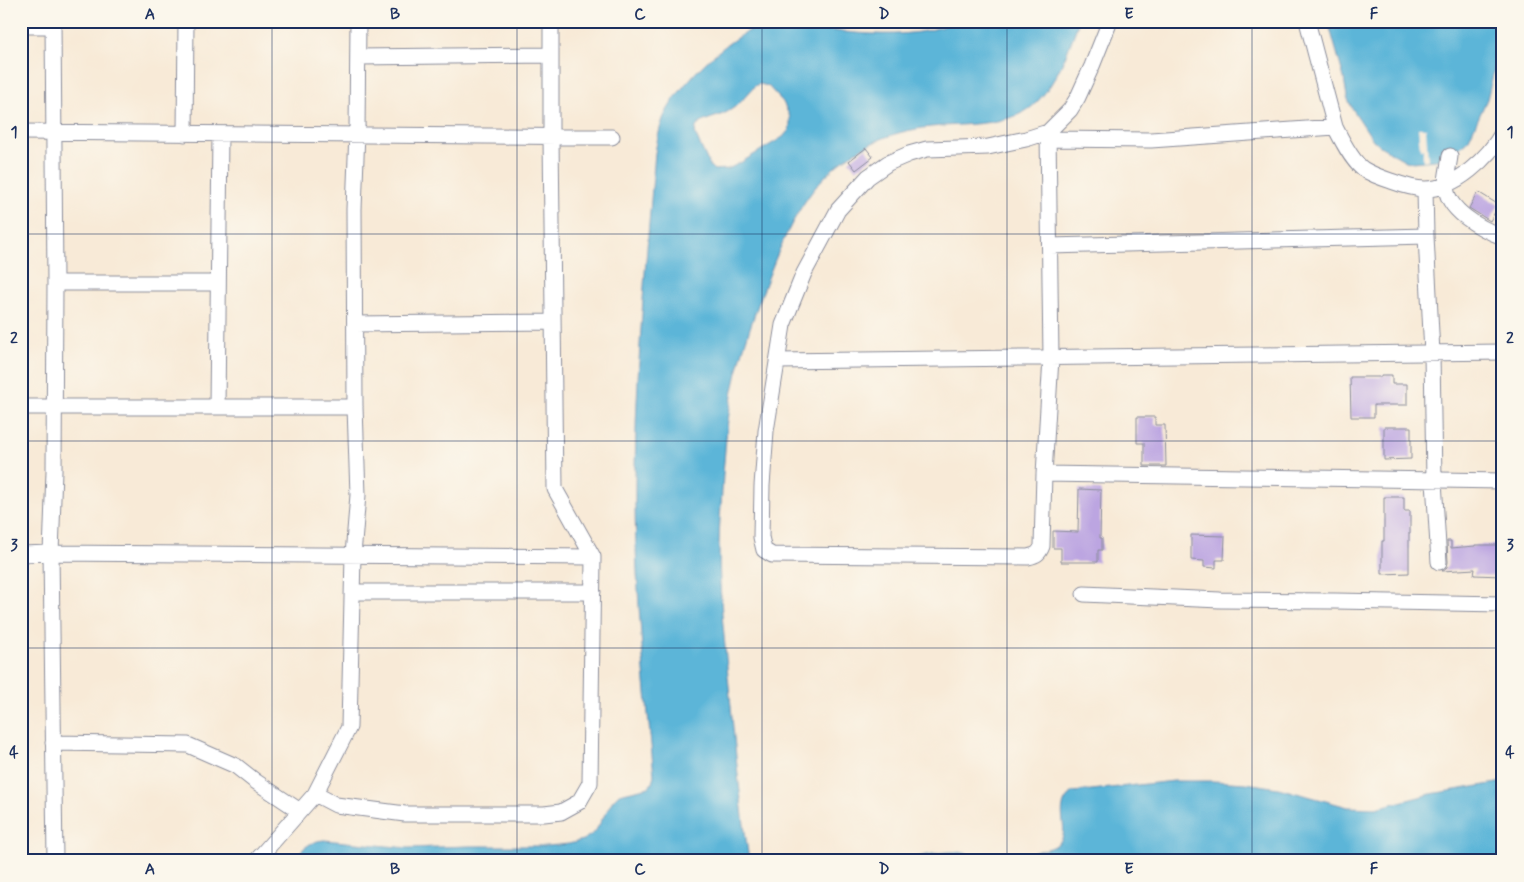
<svg xmlns="http://www.w3.org/2000/svg" width="1524" height="882" viewBox="0 0 1524 882" font-family="Mynerve,sans-serif">
  <style>
    .water { fill: #5bb5d8; stroke: #3b729b; fill-rule: evenodd }
    .pier { fill: #f8ead7 }
    .building { fill: #bca5e1 }
    .lines { fill: none; stroke-linecap: round; stroke-linejoin: round }
    .minor-casing { stroke: #8a8c9a; stroke-width: 17 }
    .minor { stroke: #fff; stroke-width: 15 }
    .grid { fill: none; stroke: #1b2f5e; stroke-width: 1; stroke-opacity: 0.55 }
    .neatline { fill: none; stroke: #1b2f5e; stroke-width: 2 }
    .grid-label { font-size: 16px; text-anchor: middle; font-weight: bold; fill: #1b2f5e }
  </style>
  <rect width="100%" height="100%" fill="#fbf7ec"/>
  <filter id="ink" filterUnits="userSpaceOnUse"><feTurbulence type="fractalNoise" baseFrequency=".02" numOctaves="2"/><feDisplacementMap in="SourceGraphic" scale="10" xChannelSelector="R" yChannelSelector="G"/><feConvolveMatrix kernelMatrix="1 2 1 2 8 2 1 2 1" color-interpolation-filters="sRGB"/></filter>
  <filter id="wash" filterUnits="userSpaceOnUse"><feTurbulence type="fractalNoise" baseFrequency=".0096" numOctaves="4" result="noise"/><feDisplacementMap in="SourceGraphic" scale="20" xChannelSelector="R" yChannelSelector="G"/><feGaussianBlur stdDeviation="1.12" result="paint"/><feColorMatrix in="noise" values="0 0 0 0 0 0 0 0 0 0 0 0 0 0 0 0 0 1.4 0 .05"/><feComposite in="paint" operator="in"/></filter>
  <g filter="url(#wash)">
    <rect width="100%" height="100%" fill="#f8ead7"/>
    <!-- water -->
    <path class="water" d="M 955,21 L 1079,21 C 1068,50 1058,81 1036,103 C 1009,130 952,122 917,129 C 893,133 879,139 859,150 C 811,176 786,230 768,278 C 752,320 737,363 730,407 C 726,429 725,452 723,474 C 722,498 719,522 719,546 C 719,596 725,646 730,696 C 735,751 741,806 749,861 L 291,861 C 302,850 309,841 324,840 L 408,848 L 470,846 L 548,846 L 569,844 L 583,840 L 595,832 L 613,800 L 619,794 L 649,787 L 652,783 L 654,775 C 645,685 636,597 635,507 C 634,389 645,271 655,153 C 657,141 659,130 663,119 C 678,83 741,20 782,22 C 827,32 915,44 955,21 ZM 760,84 L 768,86 L 783,102 L 790,117 L 790,124 L 789,130 L 783,137 L 740,163 L 728,169 L 714,170 L 710,166 L 695,134 L 696,127 C 704,118 717,118 727,112 C 739,106 747,94 756,85 Z
      M 1328,21 L 1496,21 L 1494,71 L 1487,99 L 1469,139 L 1450,156 L 1436,160 L 1411,162 L 1406,161 L 1380,146 L 1373,140 L 1352,108 L 1347,97 L 1344,78 Z
      M 1174,781 L 1213,781 L 1246,783 L 1278,788 L 1348,807 L 1376,808 L 1431,794 L 1503,782 L 1503,861 L 901,861 C 918,857 936,852 954,852 C 965,852 976,857 988,858 C 996,860 1048,851 1055,846 C 1076,832 1049,810 1073,792 Z"/>
    <!-- pier -->
    <path class="pier" d="M 1418,128 L 1426,128 L 1428,160 L 1423,161 L 1423,149 L 1420,149 Z"/>
    <g id="blocks">
      <!-- building -->
      <path class="building" d="M 866,148 L 873,157 L 856,170 L 849,161 Z
        M 1478,192 L 1499,205 L 1490,221 L 1469,208 Z
        M 1381,375 L 1392,375 L 1392,384 L 1407,384 L 1407,405 L 1374,405 L 1374,417 L 1351,417 L 1350,377 L 1381,377 Z
        M 1137,417 L 1155,417 L 1155,425 L 1165,425 L 1166,466 L 1144,466 L 1144,443 L 1137,443 Z
        M 1384,427 L 1411,427 L 1411,459 L 1384,460 Z
        M 1079,489 L 1101,490 L 1100,538 L 1102,538 L 1102,550 L 1098,550 L 1098,562 L 1061,562 L 1061,548 L 1053,548 L 1053,531 L 1078,532 Z
        M 1384,497 L 1404,497 L 1404,511 L 1410,511 L 1410,533 L 1409,533 L 1409,573 L 1382,574 L 1382,541 L 1384,541 Z
        M 1191,535 L 1225,536 L 1224,560 L 1216,560 L 1216,568 L 1204,567 L 1204,561 L 1191,560 Z
        M 1447,541 L 1451,541 L 1451,548 L 1475,546 L 1475,545 L 1503,545 L 1502,576 L 1474,575 L 1475,569 L 1442,571 L 1447,567 L 1448,562 Z"/>
    </g>
  </g>
  <g filter="url(#ink)">
    <use href="#blocks" fill-opacity="0" stroke="#8a8c9a" stroke-width="1"/>
    <g class="lines">
      <!-- minor casing -->
      <g class="minor-casing">
        <path id="minor" d="M 53,21 L 55,283 L 54,471 L 51,553 L 55,861
          M 1307,21 L 1335,127 C 1341,139 1352,161 1363,169 C 1371,174 1382,178 1391,181 C 1402,185 1414,189 1425,189 C 1456,189 1489,157 1503,132
          M 21,26 L 53,26
          M 358,57 L 551,55
          M 21,132 L 612,137
          M 1048,132 L 1051,358 L 1044,474 L 1042,546 C 1039,554 1036,555 1028,557 L 772,555 L 764,550 L 761,537 L 762,486 L 766,431 L 783,325 L 804,273 L 838,210 L 868,177 L 888,163 L 909,154 L 927,149 L 988,147 L 1026,139 L 1048,132 L 1070,110 L 1078,97 L 1092,66 L 1110,21
          M 185,134 L 186,21
          M 1049,139 L 1151,140 L 1335,127
          M 1450,156 C 1449,165 1446,175 1446,184 C 1445,210 1481,229 1503,237
          M 1425,189 L 1426,236 L 1432,353 L 1434,481 L 1439,562
          M 1050,246 L 1426,236
          M 55,283 L 218,283
          M 355,324 L 553,322
          M 777,361 L 1503,352
          M 21,407 L 355,407
          M 217,407 L 220,134
          M 1044,474 L 1503,481
          M 21,554 L 51,553 L 593,557
          M 353,592 L 593,592
          M 1084,594 L 1220,600 L 1335,601 L 1503,604
          M 53,743 L 188,745 L 236,766 L 255,781 L 300,811
          M 315,794 L 336,805 L 405,814 L 544,814 L 561,812 L 579,802 L 590,783 L 593,557 L 555,489 L 551,137 L 551,21
          M 256,861 L 315,794 L 349,727 L 353,555 L 358,495 L 355,407 L 354,209 L 357,132 L 358,21"/>
      </g>
      <!-- minor -->
      <use href="#minor" class="minor"/>
    </g>
  </g>
  <!-- grid -->
  <path class="grid" d="M 272,21 L 272,861M 517,21 L 517,861M 762,21 L 762,861M 1007,21 L 1007,861M 1252,21 L 1252,861M 21,234 L 1503,234M 21,441 L 1503,441M 21,648 L 1503,648"/>
  <!-- margin -->
  <rect width="1524" height="882" fill="none" stroke="#fbf7ec" stroke-width="55"/>
  <rect x="28" y="28" width="1468" height="826" class="neatline"/>
  <g class="grid-label">
    <text x="150" y="19">A</text>
    <text x="395" y="19">B</text>
    <text x="640" y="19">C</text>
    <text x="884" y="19">D</text>
    <text x="1129" y="19">E</text>
    <text x="1374" y="19">F</text>
    <text x="14" y="137">1</text>
    <text x="1510" y="137">1</text>
    <text x="14" y="343">2</text>
    <text x="1510" y="343">2</text>
    <text x="14" y="550">3</text>
    <text x="1510" y="550">3</text>
    <text x="14" y="757">4</text>
    <text x="1510" y="757">4</text>
    <text x="150" y="874">A</text>
    <text x="395" y="874">B</text>
    <text x="640" y="874">C</text>
    <text x="884" y="874">D</text>
    <text x="1129" y="874">E</text>
    <text x="1374" y="874">F</text>
  </g>
</svg>
